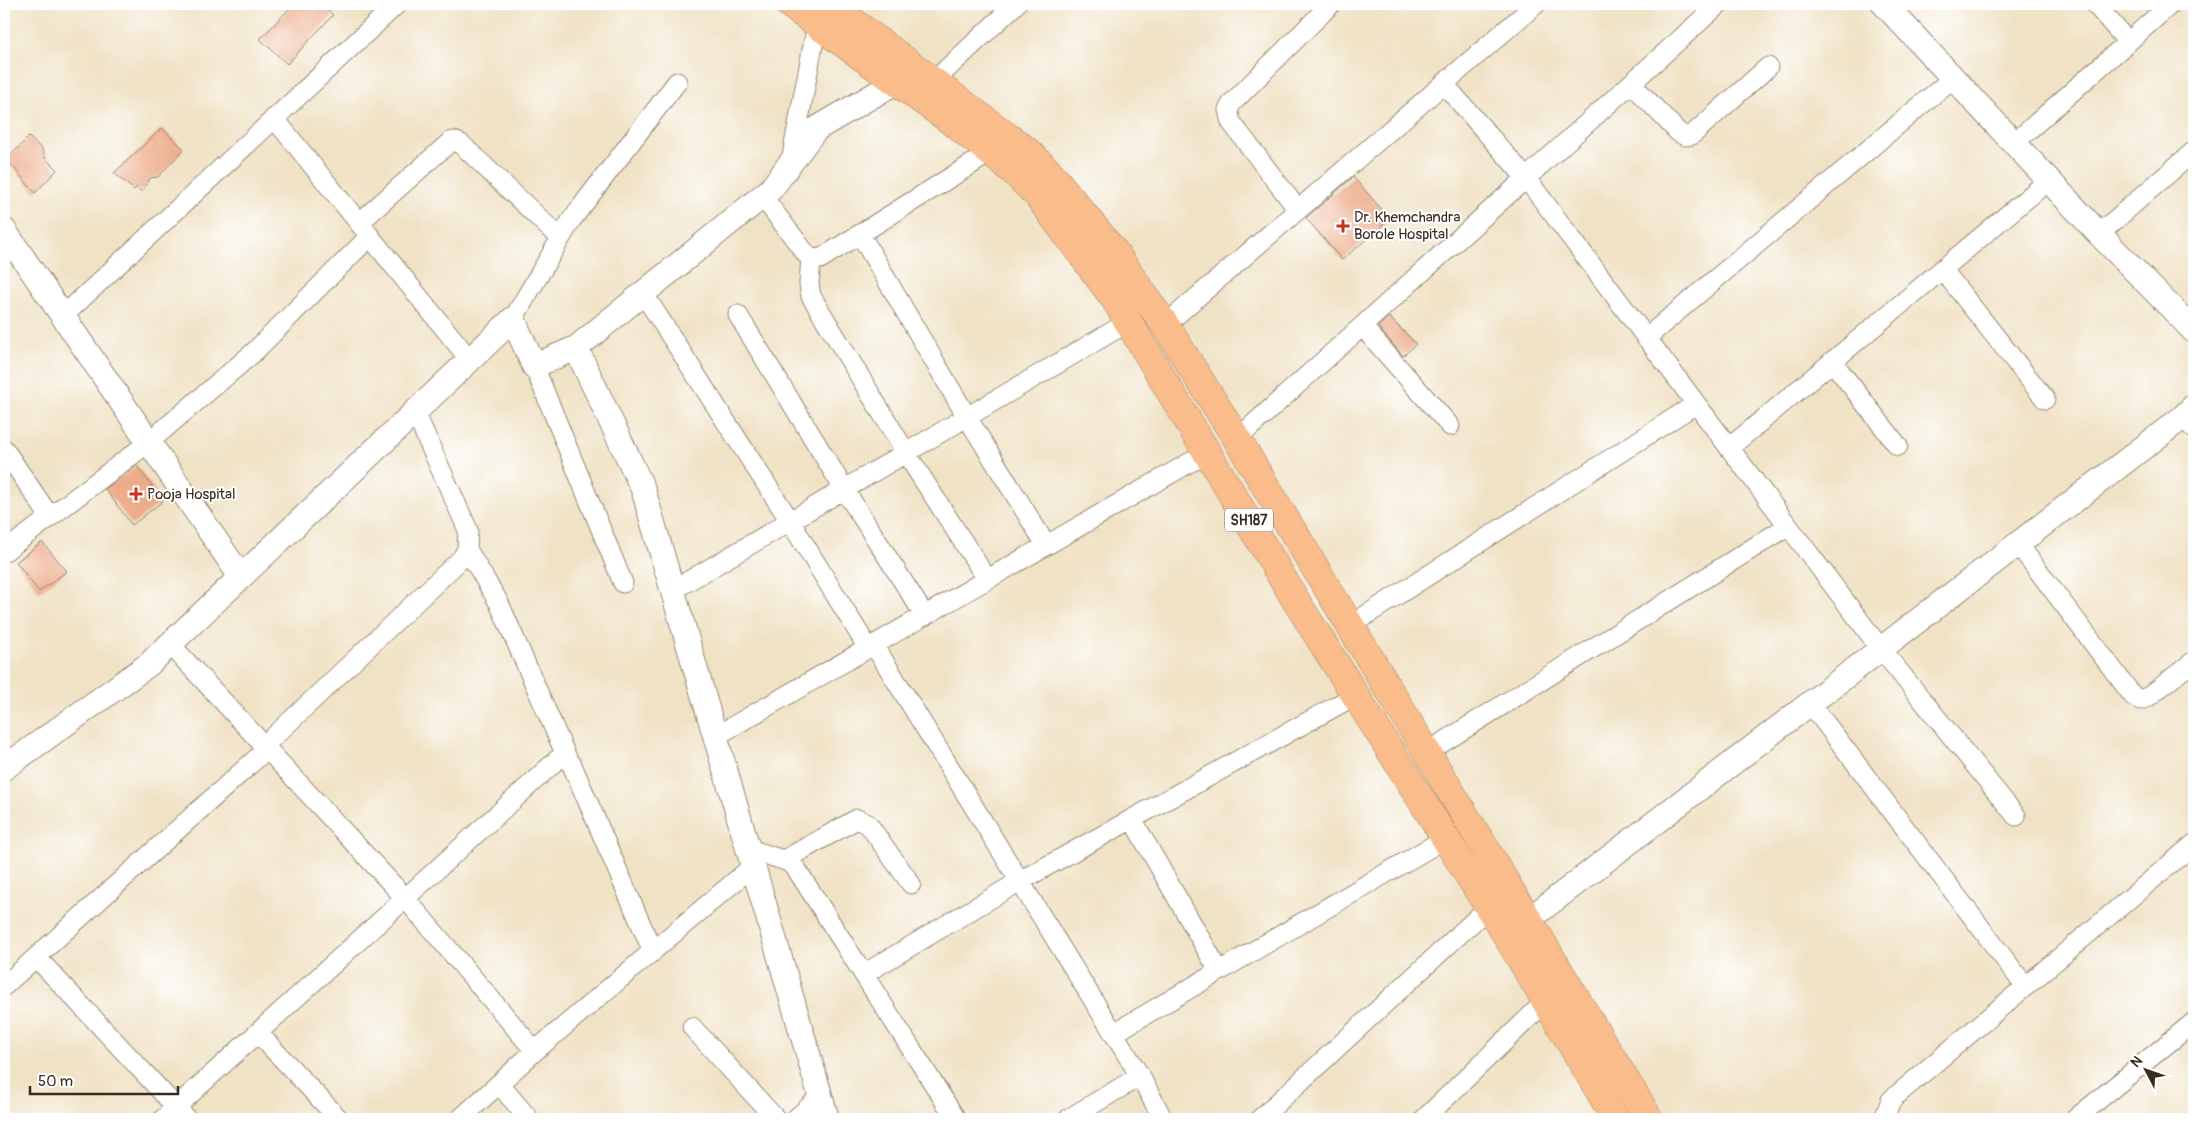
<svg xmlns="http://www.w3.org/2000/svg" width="2198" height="1123" viewBox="0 0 2198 1123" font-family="Pangolin,sans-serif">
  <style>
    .building { fill: #edac8a }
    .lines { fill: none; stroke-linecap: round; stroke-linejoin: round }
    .minor-casing { stroke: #968672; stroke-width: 21 }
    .tertiary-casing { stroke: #968672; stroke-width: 26 }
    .primary-casing { stroke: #968672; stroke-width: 29 }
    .minor { stroke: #fff; stroke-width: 19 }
    .tertiary { stroke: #fff; stroke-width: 24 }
    .primary { stroke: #f9bc8a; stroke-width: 28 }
    .poi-dot { fill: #c8321e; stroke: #fff; stroke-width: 2 }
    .labels { text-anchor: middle; stroke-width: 4; stroke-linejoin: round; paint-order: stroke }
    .shield { fill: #fff; stroke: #766a62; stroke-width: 1 }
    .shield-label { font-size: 14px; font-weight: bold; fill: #3b2a1e }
    .poi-label { font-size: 15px; fill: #3b2a1e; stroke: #fff; text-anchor: start }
  </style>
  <rect width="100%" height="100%" fill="#fff"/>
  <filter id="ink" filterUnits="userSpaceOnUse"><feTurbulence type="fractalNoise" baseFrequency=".02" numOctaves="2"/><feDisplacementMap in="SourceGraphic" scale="10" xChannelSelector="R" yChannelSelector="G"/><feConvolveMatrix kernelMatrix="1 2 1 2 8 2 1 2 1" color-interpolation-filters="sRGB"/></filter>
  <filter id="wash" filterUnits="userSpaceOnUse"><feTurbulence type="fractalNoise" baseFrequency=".0096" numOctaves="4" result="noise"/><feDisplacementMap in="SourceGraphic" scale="20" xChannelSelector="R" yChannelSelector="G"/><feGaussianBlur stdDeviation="1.12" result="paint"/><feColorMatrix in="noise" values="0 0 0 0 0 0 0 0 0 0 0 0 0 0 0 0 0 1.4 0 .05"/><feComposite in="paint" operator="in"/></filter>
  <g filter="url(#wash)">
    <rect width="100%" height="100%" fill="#f0e2c5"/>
    <g id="blocks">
      <!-- building -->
      <path class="building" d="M 294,4 L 321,4 L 333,15 L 287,64 L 260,39 Z
        M 162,128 L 184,149 L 158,177 L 150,178 L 142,192 L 136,187 L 134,190 L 114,173 Z
        M 29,137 L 42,149 L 46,159 L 57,170 L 35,193 L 4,156 L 13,153 Z
        M 1353,177 L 1390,219 L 1342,260 L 1306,218 Z
        M 1389,317 L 1416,344 L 1403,356 L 1378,327 Z
        M 137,466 L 163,501 L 132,525 L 105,489 Z
        M 42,542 L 67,571 L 39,592 L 16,562 Z"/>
    </g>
  </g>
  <g filter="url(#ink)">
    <use href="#blocks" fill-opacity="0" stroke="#968672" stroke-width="1"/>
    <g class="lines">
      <!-- minor casing -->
      <g class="minor-casing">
        <path id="minor" d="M 2095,4 L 2128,42
          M 934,81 L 1016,4
          M 1631,83 L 1678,132 L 1685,136 L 1692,135 L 1768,67
          M 1444,84 L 1526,178 L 1881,649 L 2016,816
          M 274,118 L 470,360
          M 2014,143 L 2171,4
          M 791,161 L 817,24
          M 762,196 L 807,255 L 811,258 L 820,259 L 991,152
          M 1298,210 L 1231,122 L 1228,110 L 1232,103 L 1331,4
          M 359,223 L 450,142 L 454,141 L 461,144 L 560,238
          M 860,234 L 967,417 L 1046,545
          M 2099,234 L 2194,151
          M 811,258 L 809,284 L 811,296 L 906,453 L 987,579
          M 1942,269 L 2045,399
          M 643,293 L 790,521 L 868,648
          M 738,315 L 844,489 L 925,616
          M 63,316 L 397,4
          M 513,319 L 572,219 L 677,82
          M 1165,325 L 1536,4
          M 1362,326 L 1450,426
          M 1646,338 L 1953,78
          M 1832,361 L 1898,446
          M 534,366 L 623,583
          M 2183,417 L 2194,429
          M 1237,439 L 1719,4
          M 1729,448 L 2049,180
          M 4,449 L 50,517
          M 2018,544 L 2133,696 L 2140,700 L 2148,697 L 2194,661
          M 467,549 L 499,603 L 568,760
          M 4,552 L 149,442 L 253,353 L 370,236
          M 673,590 L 1130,321
          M 1349,626 L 1696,404
          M 170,644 L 405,898 L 535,1051
          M 874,645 L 1140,1076 L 1163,1119
          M 1810,703 L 2025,986
          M 716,736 L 1208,452
          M 264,746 L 462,558 L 467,549 L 468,530 L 415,412
          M 1426,753 L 1788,526
          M 1132,819 L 1219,971
          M 749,849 L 789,862 L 797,870 L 956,1119
          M 784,860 L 857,819 L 868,824 L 911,884
          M 36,957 L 187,1119
          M 864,974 L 1020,881 L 1356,695
          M 4,986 L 267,749
          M 692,1027 L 776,1119
          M 258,1033 L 339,1119
          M 1114,1033 L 1446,838
          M 499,1084 L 529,1119
          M 163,1119 L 557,760 L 563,758 L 568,760 L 572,765 L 653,952
          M 460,1119 L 535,1051 L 753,866
          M 795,1119 L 821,1096
          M 1068,1119 L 1140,1076
          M 1260,1119 L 1489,907
          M 1424,1119 L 1546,1001
          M 1889,1119 L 1886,1113 L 1891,1100 L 2194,844
          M 2075,1119 L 2194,1022"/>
      </g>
      <!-- tertiary casing -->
      <g class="tertiary-casing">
        <path id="tertiary" d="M 1884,4 L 2099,234 L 2194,331
          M 4,230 L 241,577
          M 4,768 L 148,665 L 513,319 L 534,366 L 576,348
          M 1528,920 L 2183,417 L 2194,406
          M 827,1119 L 643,489 L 576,348 L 771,189 L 816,129 L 896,82"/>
      </g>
      <!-- primary casing -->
      <g class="primary-casing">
        <path id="primary" d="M 789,4 L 959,127 L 1013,171 L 1038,196 L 1114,298 L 1298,604 L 1505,933 L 1616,1119
          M 829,4 L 1027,151 L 1051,174 L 1115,253 L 1165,325 L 1237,439 L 1649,1119"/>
      </g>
      <!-- minor -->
      <use href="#minor" class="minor"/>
      <!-- tertiary -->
      <use href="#tertiary" class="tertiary"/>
      <!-- primary -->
      <use href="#primary" class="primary"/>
    </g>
  </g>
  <!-- markers -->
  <g class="poi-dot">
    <path d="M1340.5 218.5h5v5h5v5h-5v5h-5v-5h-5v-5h5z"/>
    <path d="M133.5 486.5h5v5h5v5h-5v5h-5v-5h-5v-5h5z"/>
  </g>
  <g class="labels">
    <!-- shield labels -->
    <rect class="shield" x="1225" y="508.5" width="48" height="23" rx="4"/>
    <g class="shield-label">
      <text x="1249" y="525">SH187</text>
    </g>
    <!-- poi labels -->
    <g class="poi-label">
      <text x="1354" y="222">Dr. Khemchandra<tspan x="1354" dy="17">Borole Hospital</tspan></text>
      <text x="147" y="499">Pooja Hospital</text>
    </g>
  </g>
  <!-- margin -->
  <rect width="2198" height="1123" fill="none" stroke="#fff" stroke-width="20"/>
  <!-- north arrow -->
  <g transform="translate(2146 1070) rotate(311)" stroke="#ffffff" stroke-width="4" paint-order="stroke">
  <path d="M0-4L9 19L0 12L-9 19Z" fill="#3b2a1e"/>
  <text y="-8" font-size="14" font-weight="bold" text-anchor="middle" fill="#3b2a1e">N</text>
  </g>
  <!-- scale -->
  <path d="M30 1086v8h148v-8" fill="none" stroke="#3b2a1e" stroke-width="2.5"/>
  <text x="38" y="1086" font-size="15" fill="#3b2a1e" stroke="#ffffff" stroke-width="4" paint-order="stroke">50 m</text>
</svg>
